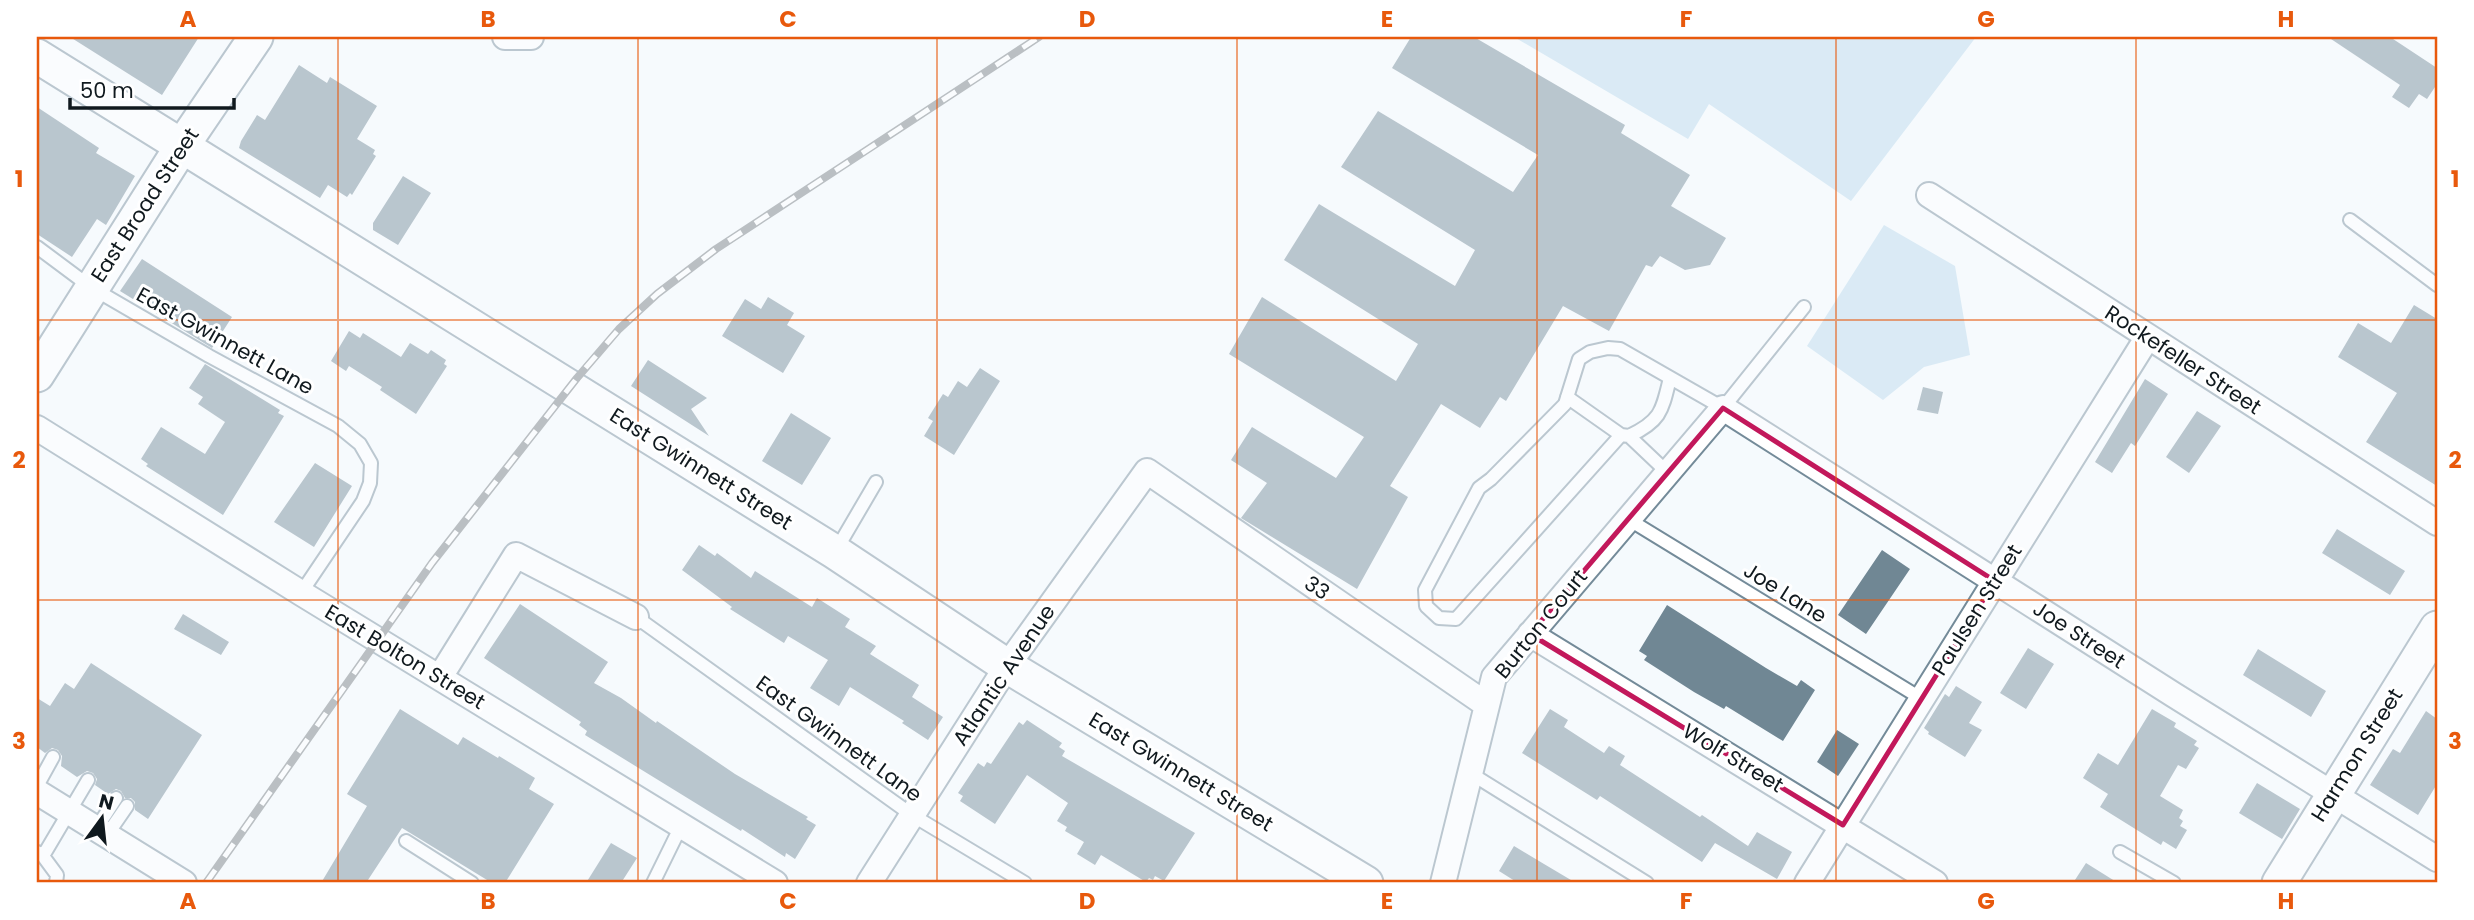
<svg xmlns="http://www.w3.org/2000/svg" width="2474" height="920" viewBox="0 0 2474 920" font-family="Poppins,sans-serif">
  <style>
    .green { fill: #b8d8eb }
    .building { fill: #708794 }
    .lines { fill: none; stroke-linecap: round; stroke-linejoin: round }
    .lane-casing { stroke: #748b99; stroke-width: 16 }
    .street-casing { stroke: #748b99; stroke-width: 28 }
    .secondary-casing { stroke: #748b99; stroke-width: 37 }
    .path { stroke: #afb5b9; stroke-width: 3.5; stroke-dasharray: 7 3.5; stroke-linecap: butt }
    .lane { stroke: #fff; stroke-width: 12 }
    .street { stroke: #fff; stroke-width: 24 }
    .secondary { stroke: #fff; stroke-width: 33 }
    .rail-casing { stroke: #71787c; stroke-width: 8 }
    .rail { stroke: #fff; stroke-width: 5; stroke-dasharray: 16; stroke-linecap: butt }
    .marked { fill: none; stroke: #c2185b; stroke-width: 5; stroke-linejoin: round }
    .grid { fill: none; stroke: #e8590c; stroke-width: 2; stroke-opacity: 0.55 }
    .labels { text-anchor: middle; stroke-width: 6; stroke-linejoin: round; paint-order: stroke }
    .street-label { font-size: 21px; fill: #10191e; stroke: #fff }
    .neatline { fill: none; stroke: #e8590c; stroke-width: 2.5 }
    .grid-label { font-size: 23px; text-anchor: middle; font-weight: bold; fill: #e8590c }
  </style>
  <rect width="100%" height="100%" fill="#f5fafd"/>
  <!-- green -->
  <path class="green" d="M 1514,37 L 1976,37 L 1851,201 L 1709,104 L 1688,139 Z
    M 1884,225 L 1955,266 L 1970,355 L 1924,367 L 1883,400 L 1807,346 Z"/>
  <!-- building -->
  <path class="building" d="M 70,37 L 199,37 L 162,95 Z
    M 1411,37 L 1474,37 L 1625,125 L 1621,133 L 1690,175 L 1671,206 L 1726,238 L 1710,265 L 1685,270 L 1660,256 L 1652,267 L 1646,265 L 1609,331 L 1563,306 L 1506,401 L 1500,397 L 1480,428 L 1441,404 L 1390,486 L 1408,497 L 1357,589 L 1241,518 L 1267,483 L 1231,460 L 1252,427 L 1336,478 L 1364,437 L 1229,354 L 1262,297 L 1396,381 L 1418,344 L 1284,260 L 1319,204 L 1455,286 L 1475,250 L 1341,167 L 1378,111 L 1513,192 L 1538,155 L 1392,68 Z
    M 2328,37 L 2390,37 L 2437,68 L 2437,84 L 2427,99 L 2419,94 L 2409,108 L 2392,97 L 2400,85 Z
    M 299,65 L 327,83 L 330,77 L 377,106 L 357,139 L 375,150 L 373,154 L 376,156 L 352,195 L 350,193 L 347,197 L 328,185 L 320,198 L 239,148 L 241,141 L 257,115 L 265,120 Z
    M 37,107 L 99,148 L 96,153 L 135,176 L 106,225 L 97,219 L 72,257 L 37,234 Z
    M 403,176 L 431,193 L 398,245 L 373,230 L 373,223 Z
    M 142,259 L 232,317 L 212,348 L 120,291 Z
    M 768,297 L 794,313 L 787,325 L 805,336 L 783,373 L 722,336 L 745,299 L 761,309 Z
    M 2414,305 L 2437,319 L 2437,486 L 2366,442 L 2397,393 L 2338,357 L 2358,323 L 2391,343 Z
    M 349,331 L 360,338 L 363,333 L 401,357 L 410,343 L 428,354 L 431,350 L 446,360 L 444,364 L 447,366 L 416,414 L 380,390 L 382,387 L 349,366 L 346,371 L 331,361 Z
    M 648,360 L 707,398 L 691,409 L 709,436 L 631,386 Z
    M 205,364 L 280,410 L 278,413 L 284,416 L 223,515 L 146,466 L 148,464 L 141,459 L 161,427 L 205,454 L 225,422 L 198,404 L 203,397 L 189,388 Z
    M 980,368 L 1000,381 L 954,455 L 924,436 L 933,421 L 928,418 L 943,394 L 948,397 L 958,381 L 967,387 Z
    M 2145,379 L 2168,394 L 2135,446 L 2131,443 L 2112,473 L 2095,462 Z
    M 1923,387 L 1943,392 L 1938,414 L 1917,410 Z
    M 2197,411 L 2221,426 L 2189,473 L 2166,457 Z
    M 791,413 L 831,438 L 802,485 L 762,461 Z
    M 315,463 L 352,486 L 314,547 L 274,522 Z
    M 2337,529 L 2405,571 L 2390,595 L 2322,553 Z
    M 699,545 L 715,556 L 717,553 L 751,578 L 755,571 L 812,607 L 817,598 L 850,619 L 845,627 L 876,646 L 870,654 L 919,685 L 912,697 L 943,717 L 928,740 L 902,723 L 904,721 L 850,687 L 839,706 L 810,688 L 828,660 L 788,636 L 784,643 L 730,609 L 732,607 L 682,570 Z
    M 1882,550 L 1910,569 L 1866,634 L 1838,615 Z
    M 520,604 L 608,662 L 594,683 L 621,698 L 656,723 L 657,721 L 735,774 L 808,817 L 806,819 L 816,825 L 795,859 L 786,853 L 785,857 L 742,829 L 741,831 L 585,735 L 587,731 L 579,725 L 581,722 L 484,658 Z
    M 1667,605 L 1766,668 L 1797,686 L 1801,680 L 1815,690 L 1783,741 L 1726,706 L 1724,709 L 1694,692 L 1644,660 L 1647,656 L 1639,651 Z
    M 183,614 L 229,642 L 221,655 L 174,629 Z
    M 2028,648 L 2054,664 L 2026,709 L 2000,693 Z
    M 2258,649 L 2326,691 L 2311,717 L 2243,675 Z
    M 91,663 L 202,735 L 148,819 L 135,810 L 135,802 L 131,798 L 125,798 L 121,791 L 116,789 L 108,794 L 95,785 L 97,779 L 93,773 L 87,771 L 77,777 L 61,766 L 62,756 L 58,750 L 52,748 L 45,753 L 37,747 L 37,698 L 50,706 L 65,683 L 74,689 Z
    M 1956,686 L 1982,702 L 1969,723 L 1982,730 L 1965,757 L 1928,734 L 1929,732 L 1924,728 L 1945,694 L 1949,697 Z
    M 400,709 L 458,745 L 463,737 L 498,758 L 499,756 L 535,778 L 529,789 L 554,804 L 505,883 L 492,883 L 402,828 L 366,883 L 321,883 L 367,806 L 347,794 Z
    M 1550,709 L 1568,720 L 1564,727 L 1604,753 L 1609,746 L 1625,756 L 1620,765 L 1700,817 L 1702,815 L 1748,846 L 1757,832 L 1792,852 L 1777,879 L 1715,843 L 1702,862 L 1600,796 L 1597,800 L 1522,753 Z
    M 2152,709 L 2176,723 L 2174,727 L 2197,741 L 2194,745 L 2199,748 L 2186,769 L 2178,765 L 2160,796 L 2183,810 L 2179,818 L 2183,821 L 2180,826 L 2187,830 L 2176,849 L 2163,841 L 2161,845 L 2100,807 L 2108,794 L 2083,778 L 2098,753 L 2118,765 Z
    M 2426,711 L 2437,719 L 2437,784 L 2418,815 L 2370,785 L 2393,749 L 2400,753 Z
    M 1027,720 L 1062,743 L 1059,747 L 1065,751 L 1062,756 L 1195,833 L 1164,881 L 1155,876 L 1153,880 L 1149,878 L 1146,882 L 1101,855 L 1095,865 L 1077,854 L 1084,842 L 1065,831 L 1067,827 L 1057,821 L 1068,803 L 1027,775 L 995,824 L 960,801 L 963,796 L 958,793 L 978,763 L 984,767 L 987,762 L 991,764 L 1019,722 L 1023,725 Z
    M 1837,730 L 1859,744 L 1838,776 L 1817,762 Z
    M 2257,783 L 2300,809 L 2282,839 L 2239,813 Z
    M 611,843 L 637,858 L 621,883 L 586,883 Z
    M 1514,846 L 1544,864 L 1576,883 L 1518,883 L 1499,871 Z
    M 2086,863 L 2118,883 L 2073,883 Z"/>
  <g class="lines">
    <!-- lane casing -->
    <g class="lane-casing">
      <path id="lane" d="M 2350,220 L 2437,285
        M 37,247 L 92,288 L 209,356 L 338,426 L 360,444 L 371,463 L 370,483 L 363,501 L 301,593
        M 1670,378 C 1662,411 1661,421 1629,436 L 1621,435 L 1456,619 L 1439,618 L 1426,606 L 1425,590 L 1479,488 L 1491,479 L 1565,404 L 1579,359 L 1590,352 L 1608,348 L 1620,349 L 1723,408 L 1804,307
        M 1567,397 L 1621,435
        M 1629,436 L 1668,473
        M 1628,519 L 1922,699
        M 835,552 L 876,482
        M 636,617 L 912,815 L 1025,883
        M 1470,773 L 1647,883
        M 37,786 L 53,757
        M 96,829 L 116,798
        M 107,835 L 127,806
        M 406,841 L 472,883
        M 37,852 L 43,856 L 57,875 L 56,883
        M 2120,852 L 2174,883
        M 43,856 L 88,780
        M 653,883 L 681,826"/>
    </g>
    <!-- street casing -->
    <g class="street-casing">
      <path id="street" d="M 505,37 L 531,37
        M 1929,195 L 2437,523
        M 37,428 L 301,593 L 775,883
        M 1530,634 L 1935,883
        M 440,677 L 516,555 L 636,617
        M 37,792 L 184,883
        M 869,883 L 1007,666 L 1147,471 L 1487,705
        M 1443,883 L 1494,677 L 1723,408 L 2174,695 L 2437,859
        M 1807,883 L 2147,338"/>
    </g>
    <!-- secondary casing -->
    <g class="secondary-casing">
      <path id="secondary" d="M 37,56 L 835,552 L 1007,666 L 1366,883
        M 37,375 L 182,146 L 256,37
        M 2279,883 L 2437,628"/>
    </g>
    <!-- path -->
    <path class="path" d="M 2436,802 L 2437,803"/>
    <!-- lane -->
    <use href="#lane" class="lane"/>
    <!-- street -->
    <use href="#street" class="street"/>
    <!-- secondary -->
    <use href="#secondary" class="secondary"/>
    <!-- rail casing -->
    <g class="rail-casing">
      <path id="rail" d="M 206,883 L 432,563 L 577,378 L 619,329 L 657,294 L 716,249 L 1039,37"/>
    </g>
    <!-- rail -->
    <use href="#rail" class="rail"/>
  </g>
  <!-- marked area -->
  <path d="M0 0H2474V920H0ZM 1723,408 L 1995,581 L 1843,825 L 1530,634 Z" fill="#f5fafd" fill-opacity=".55" fill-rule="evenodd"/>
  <path class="marked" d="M 1723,408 L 1995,581 L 1843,825 L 1530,634 Z"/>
  <!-- grid -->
  <path class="grid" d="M 338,37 L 338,883M 638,37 L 638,883M 937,37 L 937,883M 1237,37 L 1237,883M 1537,37 L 1537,883M 1836,37 L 1836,883M 2136,37 L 2136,883M 37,320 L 2437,320M 37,600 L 2437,600"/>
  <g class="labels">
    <!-- street labels -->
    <g class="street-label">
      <text transform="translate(145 205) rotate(-57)" y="7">East Broad Street</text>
      <text transform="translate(225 341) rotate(29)" y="7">East Gwinnett Lane</text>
      <text transform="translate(2183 360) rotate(33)" y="7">Rockefeller Street</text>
      <text transform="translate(701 469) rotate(32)" y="7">East Gwinnett Street</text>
      <text transform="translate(1317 588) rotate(34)" y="7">33</text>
      <text transform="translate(1785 593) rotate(32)" y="7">Joe Lane</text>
      <text transform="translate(1977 610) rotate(-58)" y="7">Paulsen Street</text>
      <text transform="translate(1541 624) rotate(-51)" y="7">Burton Court</text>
      <text transform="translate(2079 635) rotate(33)" y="7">Joe Street</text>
      <text transform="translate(405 657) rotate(31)" y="7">East Bolton Street</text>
      <text transform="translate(1004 675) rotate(-56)" y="7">Atlantic Avenue</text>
      <text transform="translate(839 739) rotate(36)" y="7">East Gwinnett Lane</text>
      <text transform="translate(2357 755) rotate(-58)" y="7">Harmon Street</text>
      <text transform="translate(1733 758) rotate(31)" y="7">Wolf Street</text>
      <text transform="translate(1181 772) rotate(31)" y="7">East Gwinnett Street</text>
    </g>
  </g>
  <!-- border -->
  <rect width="2474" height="920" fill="none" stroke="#ffffff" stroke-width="77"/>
  <!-- north arrow -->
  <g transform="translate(102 818) rotate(15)" stroke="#ffffff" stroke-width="5" paint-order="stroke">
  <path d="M0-5L12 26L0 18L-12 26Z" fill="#10191e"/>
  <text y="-10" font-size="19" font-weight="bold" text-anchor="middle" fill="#10191e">N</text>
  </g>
  <!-- scale -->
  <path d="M70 98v10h164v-10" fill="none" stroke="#10191e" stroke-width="3.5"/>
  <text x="80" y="98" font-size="21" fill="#10191e" stroke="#ffffff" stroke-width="5" paint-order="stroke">50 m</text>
  <rect x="38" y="38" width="2398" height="843" class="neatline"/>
  <g class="grid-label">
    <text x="188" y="27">A</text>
    <text x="488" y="27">B</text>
    <text x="788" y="27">C</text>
    <text x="1087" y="27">D</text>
    <text x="1387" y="27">E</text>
    <text x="1686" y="27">F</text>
    <text x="1986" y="27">G</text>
    <text x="2286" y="27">H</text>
    <text x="19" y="187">1</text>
    <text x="2455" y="187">1</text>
    <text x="19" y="468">2</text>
    <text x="2455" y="468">2</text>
    <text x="19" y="749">3</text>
    <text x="2455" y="749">3</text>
    <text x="188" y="909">A</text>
    <text x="488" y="909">B</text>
    <text x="788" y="909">C</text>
    <text x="1087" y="909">D</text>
    <text x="1387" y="909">E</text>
    <text x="1686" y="909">F</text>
    <text x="1986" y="909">G</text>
    <text x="2286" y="909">H</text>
  </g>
</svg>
